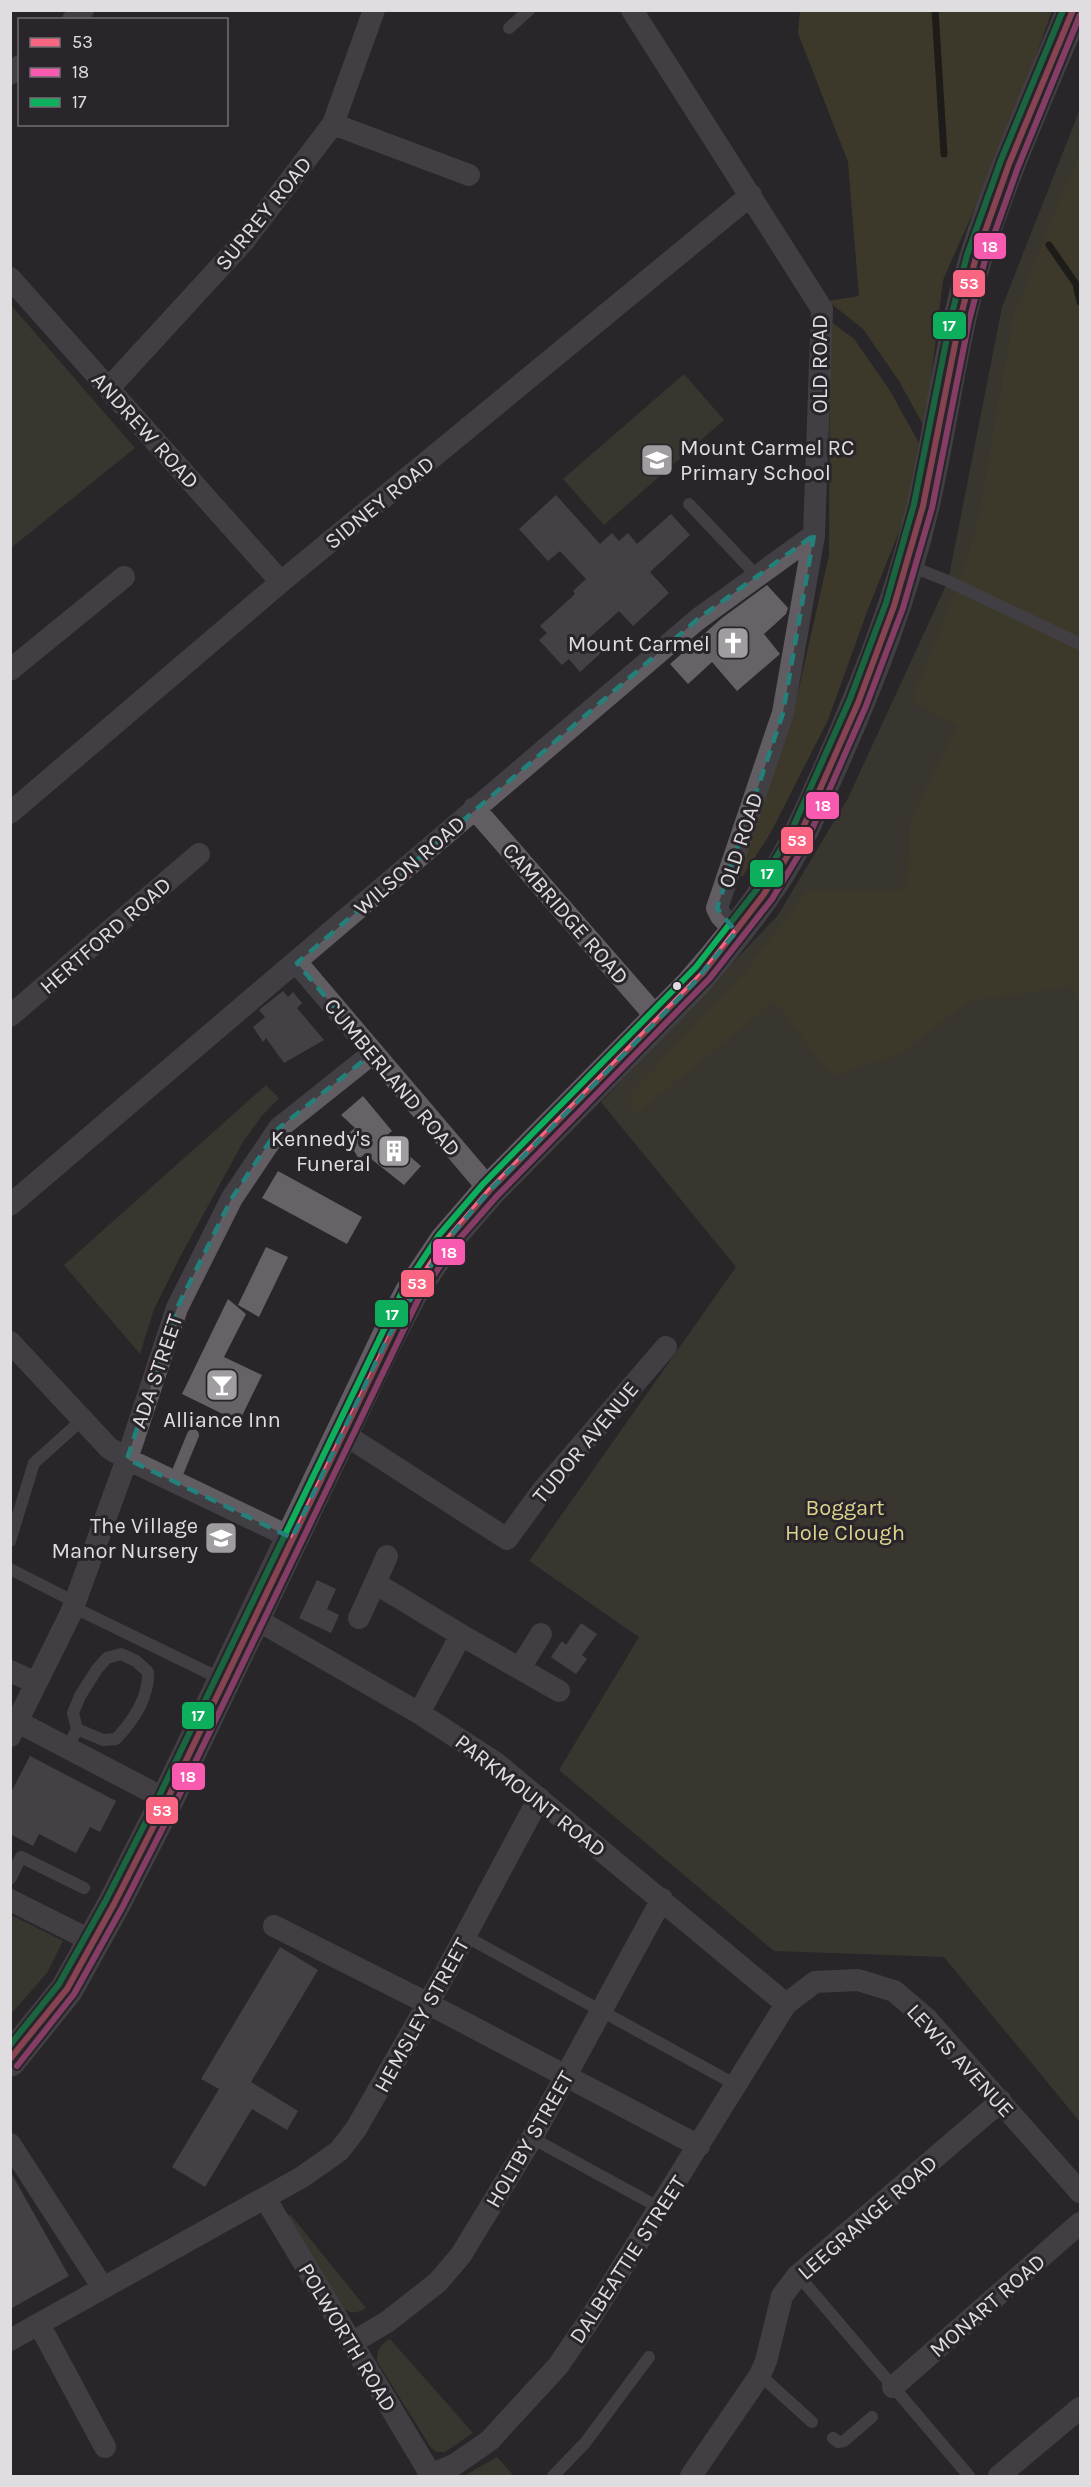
<svg xmlns="http://www.w3.org/2000/svg" width="1091" height="2487" viewBox="0 0 1091 2487" font-family="Karla,sans-serif">
  <style>
    .green { fill: #4c4934 }
    .forest { fill: #55502b }
    .lines { fill: none; stroke-linecap: round; stroke-linejoin: round }
    .stream { stroke: #131004; stroke-width: 7 }
    .building { fill: #656366 }
    .service { stroke: #615d62; stroke-width: 12 }
    .minor { stroke: #615d62; stroke-width: 22 }
    .primary { stroke: #625d64; stroke-width: 33 }
    .bus-1-casing { stroke: #29252a; stroke-width: 10 }
    .bus-2-casing { stroke: #29252a; stroke-width: 10 }
    .bus-3-casing { stroke: #29252a; stroke-width: 10 }
    .bus-1 { stroke: #fa6682; stroke-width: 6 }
    .bus-2 { stroke: #f75aaf; stroke-width: 6 }
    .bus-3 { stroke: #0daf5c; stroke-width: 6 }
    .marked { fill: none; stroke: #24807a; stroke-width: 4.5; stroke-dasharray: 12 8; stroke-linejoin: round }
    .bus-dot { fill: #e0dde1; stroke: #29252a; stroke-width: 2 }
    .labels { text-anchor: middle; stroke-width: 6; stroke-linejoin: round; paint-order: stroke }
    .street-label { font-size: 22px; fill: #e0dde1; stroke: #29252a }
    .poi-label { font-size: 22px; fill: #e0dde1; stroke: #29252a; text-anchor: end }
    .park-label { font-size: 22px; fill: #ddd48c; stroke: #29252a }
    .line-badge { stroke: #29252a; stroke-width: 2 }
    .badge-label { font-size: 16px; text-anchor: middle; font-weight: bold; fill: #fff }
  </style>
  <rect width="100%" height="100%" fill="#282629"/>
  <!-- green -->
  <path class="green" d="M 1080,109 L 1080,2122 L 944,1957 L 774,1951 L 559,1770 L 639,1637 L 529,1561 L 736,1267 L 601,1102 L 778,915 L 848,798 L 948,581 L 1002,307 Z
    M 10,304 L 135,448 L 11,548 L 10,548 Z
    M 684,374 L 724,420 L 604,525 L 563,479 Z
    M 266,1085 L 279,1098 L 261,1117 L 243,1142 L 180,1257 L 154,1309 L 140,1354 L 64,1265 Z
    M 11,1915 L 63,1941 L 47,1973 L 11,2014 Z
    M 290,2214 L 366,2308 C 357,2313 353,2315 343,2308 L 287,2217 Z
    M 390,2339 L 473,2433 L 445,2452 L 437,2452 L 431,2448 L 377,2361 C 377,2349 380,2345 390,2339 Z
    M 497,2457 L 514,2476 L 464,2476 Z"/>
  <!-- forest -->
  <path class="forest" d="M 800,11 L 1052,11 L 1009,131 L 943,280 L 925,428 L 899,381 L 863,329 L 828,301 L 859,296 L 848,162 L 798,33 Z
    M 1080,152 L 1080,998 L 1069,987 L 968,1001 L 900,1054 L 832,1076 L 774,1001 L 635,1115 L 629,1095 L 746,971 L 807,891 L 907,889 L 911,819 L 957,726 L 912,700 L 961,576 L 979,518 L 1013,318 L 1049,225 Z
    M 830,321 L 854,339 L 889,389 L 920,445 L 903,522 L 868,609 L 828,720 L 770,834 L 743,876 L 737,875 L 794,710 L 829,555 Z"/>
  <g class="lines">
    <!-- stream -->
    <path class="stream" d="M 935,10 L 944,154
      M 1049,245 L 1076,284 L 1080,302"/>
  </g>
  <!-- building -->
  <path class="building" d="M 556,495 L 600,544 L 612,533 L 619,541 L 628,533 L 637,544 L 671,514 L 690,535 L 650,572 L 669,593 L 633,626 L 619,611 L 589,638 L 602,652 L 580,672 L 569,659 L 562,665 L 539,640 L 547,633 L 540,626 L 575,594 L 573,591 L 586,579 L 560,551 L 548,561 L 519,529 Z
    M 767,585 L 788,608 L 786,614 L 764,634 L 780,654 L 737,691 L 712,662 L 688,684 L 670,664 L 722,618 Z
    M 283,991 L 288,997 L 293,992 L 302,1003 L 297,1008 L 324,1040 L 284,1063 L 266,1038 L 263,1042 L 253,1027 L 265,1017 L 259,1010 Z
    M 363,1096 L 392,1131 L 386,1136 L 421,1166 L 404,1185 L 365,1154 L 359,1159 L 345,1136 L 355,1128 L 341,1115 Z
    M 278,1171 L 362,1217 L 347,1244 L 262,1198 Z
    M 266,1247 L 288,1257 L 259,1317 L 238,1305 Z
    M 228,1299 L 246,1314 L 224,1357 L 262,1375 L 239,1422 L 182,1394 Z
    M 317,1580 L 336,1589 L 327,1609 L 339,1615 L 331,1633 L 299,1618 Z
    M 581,1623 L 597,1634 L 582,1655 L 587,1659 L 576,1674 L 551,1657 L 562,1641 L 566,1645 Z
    M 30,1756 L 116,1801 L 100,1832 L 90,1827 L 76,1853 L 39,1834 L 33,1846 L 10,1834 L 10,1794 Z
    M 280,1947 L 318,1970 L 251,2082 L 298,2111 L 287,2130 L 252,2109 L 205,2187 L 172,2167 L 219,2089 L 201,2079 Z
    M 10,2171 L 69,2276 L 10,2309 Z"/>
  <g class="lines">
    <!-- service -->
    <path class="service" d="M 509,28 L 529,10
      M 689,504 L 757,576
      M 908,565 L 948,581 L 1080,644
      M 174,1481 L 193,1435
      M 10,1541 L 34,1463 L 83,1419
      M 10,1569 L 75,1602
      M 73,1607 L 223,1680
      M 67,1749 L 77,1729 L 73,1713 L 80,1696 L 97,1669 L 107,1658 L 121,1654 L 136,1661 L 148,1672 C 149,1698 133,1721 116,1739 L 103,1740 L 77,1729
      M 10,1879 L 21,1857 L 84,1888
      M 465,1936 L 738,2086
      M 532,2138 L 660,2208
      M 798,2275 L 969,2476
      M 760,2375 L 812,2422
      M 833,2438 L 838,2442 L 844,2441 L 872,2417
      M 553,2476 L 585,2443 L 649,2357"/>
    <!-- minor -->
    <path class="minor" d="M 632,10 L 822,309 L 814,535 L 783,713 L 717,908 L 721,916 L 736,932
      M 73,20 L 83,10
      M 10,74 L 20,66
      M 333,124 L 469,175
      M 10,278 L 281,582
      M 109,388 L 244,241 L 333,124 L 374,10
      M 10,670 L 124,577
      M 474,808 L 658,1019
      M 10,813 L 281,582 L 751,195
      M 297,963 L 490,1190
      M 10,1016 L 199,854
      M 10,1205 L 698,619 L 814,535
      M 10,1342 L 109,1448 L 127,1459 L 292,1538
      M 341,1432 L 507,1539 L 542,1491 L 666,1347
      M 387,1556 L 375,1583 L 461,1635 L 419,1713
      M 254,1618 L 419,1713 L 496,1763 L 786,2004
      M 359,1618 L 375,1583
      M 461,1635 L 559,1691
      M 520,1668 L 541,1634
      M 10,1671 L 36,1683
      M 18,1722 L 167,1800
      M 10,1736 L 71,1613 L 127,1459 L 177,1308 L 232,1198 L 279,1128 L 373,1053
      M 10,1900 L 94,1942
      M 274,1926 L 427,2003 L 699,2146
      M 10,2144 L 103,2288
      M 265,2198 L 431,2475
      M 39,2324 L 105,2447
      M 10,2340 L 302,2177 L 339,2151 L 356,2129 L 442,1979 L 539,1798
      M 353,2342 L 387,2322 L 438,2282 L 461,2255 L 532,2138 L 662,1899
      M 893,2387 L 1080,2223
      M 428,2476 L 454,2465 L 489,2441 L 558,2366 L 590,2319 L 786,2004 L 815,1982 L 858,1980 L 894,1991 L 927,2019 L 1080,2192
      M 691,2476 L 760,2375 L 766,2361 L 782,2296 L 798,2275 L 1001,2101
      M 999,2476 L 1080,2408"/>
    <!-- primary -->
    <path class="primary" d="M 10,2060 L 67,1989 L 114,1904 L 167,1800 L 388,1337 L 411,1293 L 446,1241 L 490,1190 L 692,985 C 721,952 749,917 774,880 C 797,845 814,804 831,766 C 868,682 902,596 923,506 C 942,424 951,338 976,257 C 1002,173 1039,92 1073,10"/>
    <!-- bus-1 casing -->
    <g class="bus-1-casing">
      <path id="bus-1" d="M 10,2059 L 67,1989 L 114,1904 L 167,1800 L 411,1293 L 446,1241 L 490,1190 L 703,973 L 764,894 L 798,839 L 858,703 L 894,606 L 923,506 L 960,319 L 976,257 L 1009,164 L 1073,10"/>
    </g>
    <!-- bus-2 casing -->
    <g class="bus-2-casing">
      <path id="bus-2" d="M 17,2066 L 74,1994 L 122,1908 L 175,1804 L 419,1298 L 453,1246 L 497,1196 L 710,978 L 772,899 L 806,843 L 866,706 L 903,608 L 932,508 L 969,321 L 985,260 L 1018,167 L 1080,15"/>
    </g>
    <!-- bus-3 casing -->
    <g class="bus-3-casing">
      <path id="bus-3" d="M 10,2045 L 59,1984 L 106,1900 L 159,1796 L 404,1288 L 439,1235 L 483,1184 L 696,967 L 757,889 L 790,834 L 850,699 L 886,603 L 914,504 L 951,317 L 967,255 L 1001,160 L 1063,10"/>
    </g>
    <!-- bus-1 -->
    <use href="#bus-1" class="bus-1"/>
    <!-- bus-2 -->
    <use href="#bus-2" class="bus-2"/>
    <!-- bus-3 -->
    <use href="#bus-3" class="bus-3"/>
  </g>
  <!-- marked area -->
  <path d="M0 0H1091V2487H0ZM 814,535 L 783,713 L 717,908 L 736,932 L 692,985 L 490,1190 L 446,1241 L 388,1337 L 292,1538 L 127,1459 L 177,1308 L 232,1198 L 279,1128 L 373,1053 L 297,963 L 698,619 Z" fill="#282629" fill-opacity=".55" fill-rule="evenodd"/>
  <path class="marked" d="M 814,535 L 783,713 L 717,908 L 736,932 L 692,985 L 490,1190 L 446,1241 L 388,1337 L 292,1538 L 127,1459 L 177,1308 L 232,1198 L 279,1128 L 373,1053 L 297,963 L 698,619 Z"/>
  <!-- icons -->
  <defs>
    <g id="school-square" transform="scale(1.725)"><rect x="-9" y="-9" width="18" height="18" rx="4" fill="#a09da1" stroke="#29252a"/><path d="M0-5L7-2L0 1L-7-2ZM-4 1L0 2.5L4 1V4Q0 6-4 4Z" fill="#fff"/></g>
    <g id="church-square" transform="scale(1.725)"><rect x="-9" y="-9" width="18" height="18" rx="4" fill="#a09da1" stroke="#29252a"/><path d="M-1.2-6h2.4v3.5h3.3v2.4h-3.3V6h-2.4V-.1h-3.3v-2.4h3.3Z" fill="#fff"/></g>
    <g id="building-square" transform="scale(1.725)"><rect x="-9" y="-9" width="18" height="18" rx="4" fill="#a09da1" stroke="#29252a"/><path d="M-4-6H4V6H1V3H-1V6H-4ZM-2.5-4.3h1.7v1.8h-1.7ZM.8-4.3h1.7v1.8H.8ZM-2.5-1h1.7V.8h-1.7ZM.8-1h1.7V.8H.8Z" fill="#fff"/></g>
    <g id="bar-square" transform="scale(1.725)"><rect x="-9" y="-9" width="18" height="18" rx="4" fill="#a09da1" stroke="#29252a"/><path d="M-6-5H6L.8 .8V4.5H3.5V6h-7V4.5H-.8V.8Z" fill="#fff"/></g>
  </defs>
  <g fill-rule="evenodd">
    <use href="#school-square" x="657" y="460"/>
    <use href="#church-square" x="733" y="643"/>
    <use href="#building-square" x="394" y="1151"/>
    <use href="#bar-square" x="222" y="1385"/>
    <use href="#school-square" x="221" y="1538"/>
  </g>
  <!-- markers -->
  <circle class="bus-dot" cx="677" cy="986" r="5"/>
  <g class="labels">
    <!-- street labels -->
    <g class="street-label">
      <text transform="translate(263 213) rotate(-51)" y="8">SURREY ROAD</text>
      <text transform="translate(819 364) rotate(-90)" y="8">OLD ROAD</text>
      <text transform="translate(146 430) rotate(48)" y="8">ANDREW ROAD</text>
      <text transform="translate(379 502) rotate(-39)" y="8">SIDNEY ROAD</text>
      <text transform="translate(740 840) rotate(-72)" y="8">OLD ROAD</text>
      <text transform="translate(409 865) rotate(-41)" y="8">WILSON ROAD</text>
      <text transform="translate(566 913) rotate(49)" y="8">CAMBRIDGE ROAD</text>
      <text transform="translate(105 935) rotate(-41)" y="8">HERTFORD ROAD</text>
      <text transform="translate(393 1077) rotate(50)" y="8">CUMBERLAND ROAD</text>
      <text transform="translate(156 1371) rotate(-71)" y="8">ADA STREET</text>
      <text transform="translate(585 1442) rotate(-50)" y="8">TUDOR AVENUE</text>
      <text transform="translate(531 1795) rotate(38)" y="8">PARKMOUNT ROAD</text>
      <text transform="translate(421 2015) rotate(-61)" y="8">HEMSLEY STREET</text>
      <text transform="translate(961 2060) rotate(47)" y="8">LEWIS AVENUE</text>
      <text transform="translate(529 2139) rotate(-60)" y="8">HOLTBY STREET</text>
      <text transform="translate(867 2217) rotate(-41)" y="8">LEEGRANGE ROAD</text>
      <text transform="translate(627 2259) rotate(-57)" y="8">DALBEATTIE STREET</text>
      <text transform="translate(987 2305) rotate(-41)" y="8">MONART ROAD</text>
      <text transform="translate(348 2337) rotate(59)" y="8">POLWORTH ROAD</text>
    </g>
    <!-- poi labels -->
    <g class="poi-label">
      <text x="680" y="455" text-anchor="start">Mount Carmel RC<tspan x="680" dy="25">Primary School</tspan></text>
      <text x="710" y="651">Mount Carmel</text>
      <text x="371" y="1146">Kennedy's<tspan x="371" dy="25">Funeral</tspan></text>
      <text x="222" y="1427" text-anchor="middle">Alliance Inn</text>
      <text x="198" y="1533">The Village<tspan x="198" dy="25">Manor Nursery</tspan></text>
    </g>
    <!-- park labels -->
    <g class="park-label">
      <text x="845" y="1515">Boggart<tspan x="845" dy="25">Hole Clough</tspan></text>
    </g>
  </g>
  <g class="line-badge">
    <rect x="973" y="232" width="34" height="28" rx="6" fill="#f75aaf"/>
    <rect x="952" y="269" width="34" height="29" rx="6" fill="#fa6682"/>
    <rect x="932" y="311" width="35" height="29" rx="6" fill="#0daf5c"/>
    <rect x="805" y="791" width="35" height="29" rx="6" fill="#f75aaf"/>
    <rect x="780" y="826" width="34" height="29" rx="6" fill="#fa6682"/>
    <rect x="749" y="859" width="35" height="29" rx="6" fill="#0daf5c"/>
    <rect x="432" y="1238" width="34" height="28" rx="6" fill="#f75aaf"/>
    <rect x="400" y="1269" width="35" height="29" rx="6" fill="#fa6682"/>
    <rect x="374" y="1299" width="35" height="29" rx="6" fill="#0daf5c"/>
    <rect x="181" y="1701" width="34" height="29" rx="6" fill="#0daf5c"/>
    <rect x="171" y="1762" width="35" height="29" rx="6" fill="#f75aaf"/>
    <rect x="145" y="1796" width="34" height="29" rx="6" fill="#fa6682"/>
  </g>
  <g class="badge-label">
    <text x="990" y="252">18</text>
    <text x="969" y="289">53</text>
    <text x="949" y="331">17</text>
    <text x="823" y="811">18</text>
    <text x="797" y="846">53</text>
    <text x="767" y="879">17</text>
    <text x="449" y="1258">18</text>
    <text x="417" y="1289">53</text>
    <text x="392" y="1320">17</text>
    <text x="198" y="1721">17</text>
    <text x="188" y="1782">18</text>
    <text x="162" y="1816">53</text>
  </g>
  <!-- border -->
  <rect width="1091" height="2487" fill="none" stroke="#e0dde1" stroke-width="24"/>
  <!-- legend -->
  <rect x="18" y="18" width="210" height="108" fill="#29252a" stroke="#726f73" stroke-width="1.5"/>
  <rect x="30" y="38" width="30" height="9" fill="#fa6682" stroke="#726f73" stroke-width="1.5"/>
  <text x="72" y="48" font-size="18" fill="#e0dde1">53</text>
  <rect x="30" y="68" width="30" height="9" fill="#f75aaf" stroke="#726f73" stroke-width="1.5"/>
  <text x="72" y="78" font-size="18" fill="#e0dde1">18</text>
  <rect x="30" y="98" width="30" height="9" fill="#0daf5c" stroke="#726f73" stroke-width="1.5"/>
  <text x="72" y="108" font-size="18" fill="#e0dde1">17</text>
</svg>
